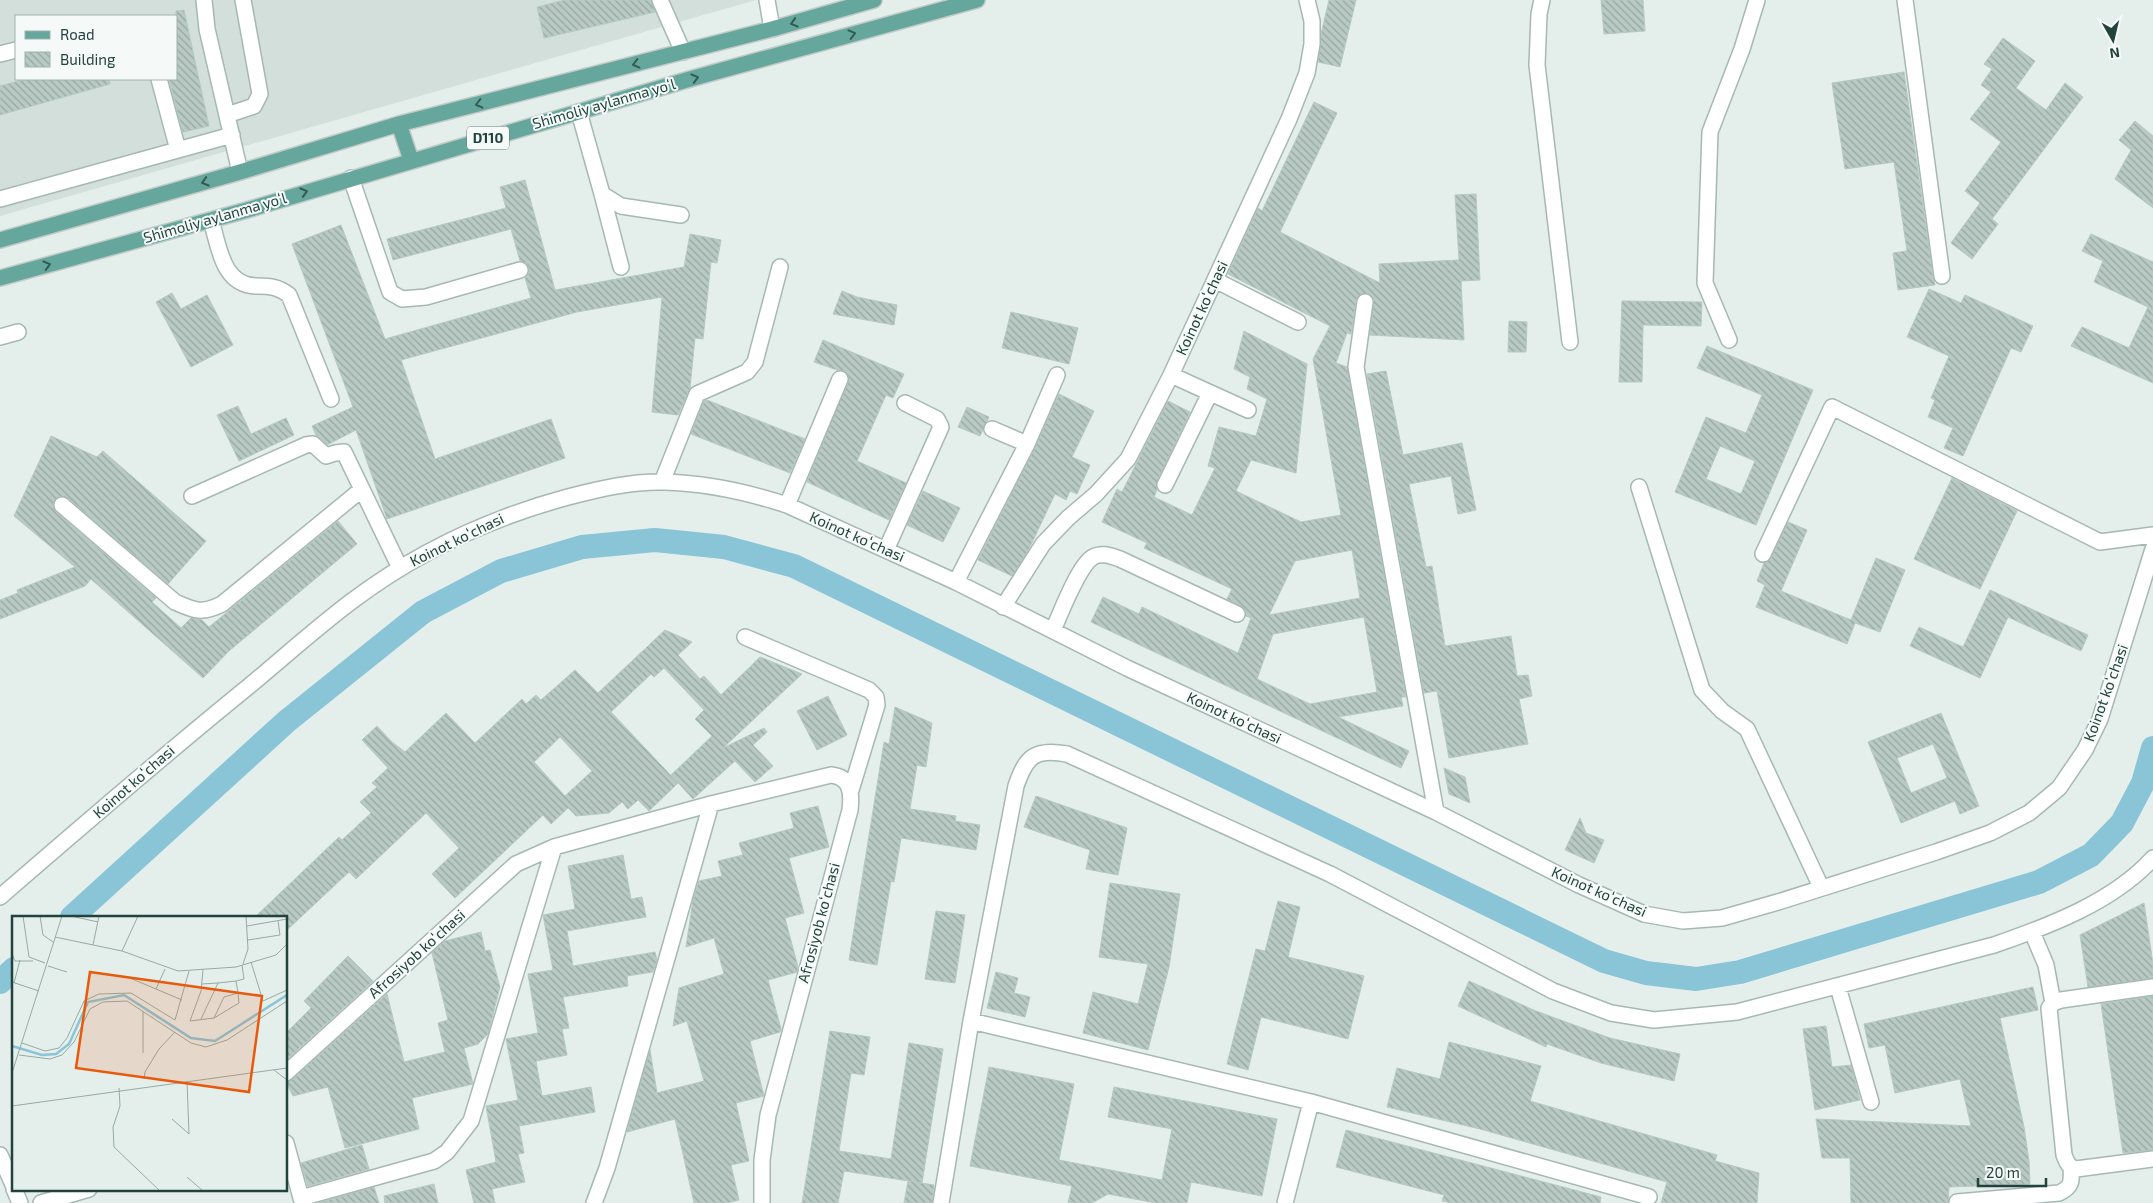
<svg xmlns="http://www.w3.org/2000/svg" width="2153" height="1203" viewBox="0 0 2153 1203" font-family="'Exo 2',sans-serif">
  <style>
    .built { fill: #d2dfda; fill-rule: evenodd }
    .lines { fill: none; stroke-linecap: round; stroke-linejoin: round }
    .canal { stroke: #89c4d7; stroke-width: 24 }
    .building { fill: url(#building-back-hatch); stroke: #b6c9c3; fill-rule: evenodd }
    .minor-casing { stroke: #a6b8b3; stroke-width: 18 }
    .major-casing { stroke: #c1cac8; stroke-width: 18 }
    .minor { stroke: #fff; stroke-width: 15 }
    .major { stroke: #65a79c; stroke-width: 15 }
    .oneway { stroke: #335b54 }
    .labels { text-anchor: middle; stroke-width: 4; stroke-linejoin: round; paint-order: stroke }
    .shield { fill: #f5faf8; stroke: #617974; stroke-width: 1 }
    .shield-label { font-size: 14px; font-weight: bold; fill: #22423c }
    .street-label { font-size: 15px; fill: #22423c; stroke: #f5faf8 }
    .inset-river { fill: none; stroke: #89c4d7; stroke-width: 2.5 }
    .inset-road { fill: none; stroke: #96aaa5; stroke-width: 1 }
    .view { fill: #e8590c; fill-opacity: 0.15; stroke: #e8590c; stroke-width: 2.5 }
    .inset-edge { fill: none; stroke: #22423c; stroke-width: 2.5 }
  </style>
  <defs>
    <pattern id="building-back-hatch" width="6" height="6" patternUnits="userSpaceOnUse" patternTransform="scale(1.25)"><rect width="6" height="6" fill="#b9cac4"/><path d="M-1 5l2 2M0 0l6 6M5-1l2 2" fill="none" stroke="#96a6a0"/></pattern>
  </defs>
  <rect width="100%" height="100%" fill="#e4efeb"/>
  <!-- built -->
  <path class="built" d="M 0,0 L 756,0 L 0,216 ZM 16,16 L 176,16 L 176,79 L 16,79 Z"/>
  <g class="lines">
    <!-- canal -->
    <path class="canal" d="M 72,917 L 287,721 L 423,612 L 501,571 L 582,547 L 655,540 L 724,547 L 794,566 L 1604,961 L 1646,973 L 1696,979 L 1740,972 L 2039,882 L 2091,855 L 2122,823 L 2143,783 L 2153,748
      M 0,982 L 14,969"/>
  </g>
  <!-- building -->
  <path class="building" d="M 565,0 L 651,0 L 655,12 L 544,38 L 537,7 Z
    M 1329,0 L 1356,0 L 1340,67 L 1318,62 L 1321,34 Z
    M 1601,0 L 1643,0 L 1645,31 L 1604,34 Z
    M 184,10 L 209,126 L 183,132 L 169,79 L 176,79 L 176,11 Z
    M 2003,38 L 2035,61 L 2016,88 L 2046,110 L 2065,83 L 2083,97 L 1992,219 L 1998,224 L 1972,259 L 1951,243 L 1980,203 L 1965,191 L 2001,142 L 1970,119 L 1991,92 L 1981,85 L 1992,69 L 1984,64 Z
    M 1904,72 L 1933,277 L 1935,285 L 1898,290 L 1893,253 L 1907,251 L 1894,162 L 1845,169 L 1832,83 Z
    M 26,79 L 109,79 L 110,84 L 0,115 L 0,86 Z
    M 1314,102 L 1337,113 L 1280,232 L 1380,283 L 1379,264 L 1459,260 L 1455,195 L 1476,194 L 1480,280 L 1461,281 L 1464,340 L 1370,335 L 1374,299 L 1370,294 L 1362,293 L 1356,300 L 1351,334 L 1347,333 L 1336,363 L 1347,367 L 1406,697 L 1401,697 L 1403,706 L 1338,717 L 1409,751 L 1401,768 L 1091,622 L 1103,597 L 1139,614 L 1142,607 L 1238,653 L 1251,618 L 1246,616 L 1245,609 L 1241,606 L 1227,599 L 1232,589 L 1144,548 L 1147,543 L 1102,522 L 1117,489 L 1122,492 L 1168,401 L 1190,412 L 1157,481 L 1157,490 L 1154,497 L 1192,515 L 1215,468 L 1208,466 L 1219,427 L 1256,436 L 1267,399 L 1247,389 L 1250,377 L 1234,369 L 1244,331 L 1307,364 L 1296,473 L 1251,460 L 1236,491 L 1301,522 L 1341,515 L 1313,359 L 1330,326 L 1228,274 L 1258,208 L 1262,211 ZM 1352,550 L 1360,598 L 1269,615 L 1295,561 ZM 1364,617 L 1377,692 L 1310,704 L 1257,679 L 1273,634 Z
    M 2135,121 L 2153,136 L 2153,208 L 2115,179 L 2131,150 L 2119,140 Z
    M 525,180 L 555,290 L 684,267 L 690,234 L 721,240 L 717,263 L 711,262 L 703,339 L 695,338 L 690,388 L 678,415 L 652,412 L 662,297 L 577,312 L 401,360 L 435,459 L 551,419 L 565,458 L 387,519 L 356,430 L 327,445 L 316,435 L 312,426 L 353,407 L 292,244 L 341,225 L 385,339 L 531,298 L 525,278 L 529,273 L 529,268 L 526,263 L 520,261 L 511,229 L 393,260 L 387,239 L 506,208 L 500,187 Z
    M 2091,234 L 2153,262 L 2153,383 L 2071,346 L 2082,327 L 2129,348 L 2148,307 L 2094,282 L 2103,261 L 2082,251 Z
    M 1929,289 L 1961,303 L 1965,295 L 2033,326 L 2021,352 L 2011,348 L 1963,456 L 1944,448 L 1953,428 L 1928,417 L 1935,400 L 1931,398 L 1949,356 L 1907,337 Z
    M 842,291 L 857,297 L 897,305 L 894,325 L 833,314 Z
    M 172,293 L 181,309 L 207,295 L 233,345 L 191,367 L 156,302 Z
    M 1622,301 L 1702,302 L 1701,326 L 1643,325 L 1642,382 L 1619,382 Z
    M 1011,312 L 1078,328 L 1069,364 L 1002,348 Z
    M 1509,321 L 1527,322 L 1526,352 L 1508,352 Z
    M 823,340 L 904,374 L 893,398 L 886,395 L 857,461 L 906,483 L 889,520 L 807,482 L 849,378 L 844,371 L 837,370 L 814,362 Z
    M 1707,346 L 1813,390 L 1756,525 L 1675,492 L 1706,417 L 1746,433 L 1762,395 L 1697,368 ZM 1720,446 L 1755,461 L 1741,494 L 1706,479 Z
    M 1386,371 L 1403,455 L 1462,443 L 1476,510 L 1458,514 L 1451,476 L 1409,484 L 1426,567 L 1432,566 L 1445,646 L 1511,636 L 1517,676 L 1528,675 L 1532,696 L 1519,699 L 1528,744 L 1449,758 L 1437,691 L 1424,693 L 1367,374 Z
    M 1059,394 L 1094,411 L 1072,457 L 1090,465 L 1077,494 L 1070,491 L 1066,500 L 1055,494 L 1029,549 L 1012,576 L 978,560 L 1035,448 Z
    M 707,400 L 805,439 L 790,473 L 691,434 L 704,401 Z
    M 238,406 L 251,434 L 286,418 L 294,435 L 239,461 L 217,415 Z
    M 967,407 L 989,417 L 980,436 L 958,427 Z
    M 51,436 L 97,457 L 103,451 L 206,541 L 168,584 L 68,498 L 59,496 L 53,503 L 56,512 L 156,598 L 152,602 L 181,628 L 191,618 L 202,620 L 209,627 L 338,521 L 357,544 L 229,651 L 203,678 L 91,579 L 85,586 L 0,619 L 0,600 L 18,593 L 17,590 L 75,567 L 14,516 Z
    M 1952,478 L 2017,511 L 1980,589 L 1914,559 Z
    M 923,491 L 960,508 L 943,542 L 907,525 Z
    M 1788,522 L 1807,530 L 1781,591 L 1851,620 L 1876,558 L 1905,570 L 1880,632 L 1855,623 L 1847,644 L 1756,607 L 1765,585 L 1757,581 L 1764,563 L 1771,558 Z
    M 1990,590 L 2088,635 L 2081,651 L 2008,617 L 1980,678 L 1910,646 L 1919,627 L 1963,647 Z
    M 665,630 L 692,642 L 678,655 L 700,679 L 704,676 L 721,695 L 760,657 L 802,674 L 723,748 L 764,728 L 767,732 L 753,745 L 773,766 L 755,782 L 735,761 L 693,799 L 671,775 L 712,736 L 695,719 L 704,710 L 664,668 L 654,677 L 651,674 L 611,712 L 678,783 L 649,811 L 638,800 L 628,809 L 622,802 L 609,813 L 576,816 L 568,808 L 551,824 L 543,815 L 455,898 L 432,874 L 459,848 L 426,813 L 356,879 L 349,872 L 286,931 L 286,917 L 255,917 L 339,837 L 342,840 L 371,813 L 360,802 L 377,787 L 372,783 L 388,768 L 362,740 L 377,726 L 392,742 L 405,752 L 446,713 L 475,743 L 522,699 L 526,704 L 536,695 L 541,700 L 575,670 L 598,693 ZM 560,737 L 592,771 L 565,796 L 534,762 Z
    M 828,696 L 847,735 L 817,750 L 797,711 Z
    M 895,707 L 932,723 L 926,767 L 917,765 L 910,809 L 956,816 L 955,821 L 980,825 L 976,850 L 901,838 L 894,882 L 891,881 L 877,965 L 849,960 L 884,742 L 889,744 Z
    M 1941,713 L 1979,806 L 1960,814 L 1955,801 L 1901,823 L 1868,742 ZM 1933,744 L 1947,778 L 1911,793 L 1897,758 Z
    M 1444,768 L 1465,777 L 1470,803 L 1449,794 Z
    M 1036,796 L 1127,828 L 1118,875 L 1086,869 L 1090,850 L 1024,827 Z
    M 818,806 L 829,847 L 789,858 L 804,913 L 785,918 L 798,967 L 797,972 L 768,980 L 781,1029 L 780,1032 L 750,1041 L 764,1096 L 736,1103 L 749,1161 L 731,1165 L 739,1200 L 727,1203 L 694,1203 L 675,1119 L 627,1132 L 650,1050 L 657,1093 L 704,1081 L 687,1021 L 673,1026 L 679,988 L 724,974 L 714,938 L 686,947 L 693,900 L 699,881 L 722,876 L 718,861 L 743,855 L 739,843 L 794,828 L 790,813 Z
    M 1580,818 L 1586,833 L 1604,840 L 1594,863 L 1565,850 Z
    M 623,855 L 631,899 L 642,897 L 646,917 L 567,931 L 573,966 L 655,952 L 657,960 L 653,972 L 627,976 L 628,986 L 563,997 L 569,1028 L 562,1029 L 567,1055 L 536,1061 L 542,1096 L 591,1087 L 595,1112 L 519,1126 L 524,1153 L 518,1154 L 525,1182 L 492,1189 L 495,1203 L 474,1203 L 466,1170 L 496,1162 L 486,1106 L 518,1100 L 506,1039 L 538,1033 L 528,974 L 553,970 L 543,915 L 575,909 L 568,866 Z
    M 1110,883 L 1180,894 L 1169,967 L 1148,1050 L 1083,1033 L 1093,992 L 1138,1004 L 1148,964 L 1099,957 Z
    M 1278,901 L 1300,907 L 1288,957 L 1364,976 L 1348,1039 L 1261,1017 L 1248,1070 L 1227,1064 L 1256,949 L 1265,951 Z
    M 2144,903 L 2153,964 L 2153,978 L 2088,987 L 2080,935 Z
    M 936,911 L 965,915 L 955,983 L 925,979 Z
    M 481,932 L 485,951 L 490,950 L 500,987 L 488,1034 L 478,1044 L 464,1048 L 473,1084 L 412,1098 L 419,1129 L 345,1148 L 328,1087 L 293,1096 L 286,1082 L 292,1080 L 387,994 L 404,1062 L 445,1052 L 438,1023 L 448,1020 L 432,953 L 445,941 Z
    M 348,956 L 373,981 L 286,1060 L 286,1033 L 311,1008 L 304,1001 Z
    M 996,972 L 1018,978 L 1014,993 L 1030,997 L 1025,1017 L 987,1008 Z
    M 1469,981 L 1536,1011 L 1610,1038 L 1680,1054 L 1674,1081 L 1601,1063 L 1547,1044 L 1546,1047 L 1458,1006 Z
    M 2033,987 L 2038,1010 L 2000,1018 L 2024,1127 L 2029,1161 L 2030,1184 L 1949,1187 L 1948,1203 L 1851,1203 L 1850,1158 L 1822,1158 L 1816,1119 L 1971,1126 L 1960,1079 L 1895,1093 L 1885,1045 L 1869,1048 L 1864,1024 Z
    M 2153,996 L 2153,1150 L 2123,1153 L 2101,1004 Z
    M 1826,1026 L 1832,1067 L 1851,1065 L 1860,1100 L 1815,1110 L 1803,1029 Z
    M 830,1031 L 870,1037 L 864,1075 L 851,1073 L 839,1151 L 891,1159 L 909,1043 L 943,1049 L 922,1183 L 844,1171 L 838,1203 L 802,1203 Z
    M 1449,1042 L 1541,1066 L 1530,1101 L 1717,1155 L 1715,1161 L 1759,1173 L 1757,1203 L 1661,1203 L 1667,1182 L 1480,1129 L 1387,1107 L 1397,1068 L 1440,1079 Z
    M 989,1067 L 1074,1084 L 1059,1160 L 1162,1180 L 1172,1129 L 1108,1117 L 1114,1087 L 1277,1119 L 1262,1196 L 1191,1182 L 1187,1203 L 1156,1203 L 1108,1194 L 1092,1203 L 1068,1203 L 1072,1186 L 970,1166 Z
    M 1346,1130 L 1601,1197 L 1600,1203 L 1452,1203 L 1442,1201 L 1444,1195 L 1336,1167 Z
    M 362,1145 L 369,1169 L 308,1186 L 301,1163 Z
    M 908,1181 L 934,1185 L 932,1203 L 904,1203 Z
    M 434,1184 L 438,1203 L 385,1203 L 384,1196 Z
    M 374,1187 L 379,1203 L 318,1203 Z"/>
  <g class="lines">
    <!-- minor casing -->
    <g class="minor-casing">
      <path id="minor" d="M 204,0 L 207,29 L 240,172
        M 660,0 L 683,52
        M 767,0 L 772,29
        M 1542,0 L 1539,14 L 1537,65 L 1570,342
        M 1905,0 L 1942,276
        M 0,54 L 16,50
        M 159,79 L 178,150
        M 579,112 L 602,194 L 621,206 L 681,215
        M 227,115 L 254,106 L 260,94 L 243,0
        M 351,178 L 390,292 L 402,299 L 426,297 L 520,270
        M 602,194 L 621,267
        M 0,199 L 232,135
        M 211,220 C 219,246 222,286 257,286 C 271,286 278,287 289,295 L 331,399
        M 1215,280 L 1298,322
        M 1365,302 L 1356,367 L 1436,812
        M 0,337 L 18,332
        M 1729,340 L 1705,283 L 1710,132 L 1742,49 L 1757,0
        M 1171,375 L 1248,410
        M 992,429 L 1027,444
        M 662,482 L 697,394 L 747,372 L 755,362 L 780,267
        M 1165,485 L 1210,393
        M 1639,487 L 1702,690 L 1722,711 L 1747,729 L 1821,887
        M 192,496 L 306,445 L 313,444 L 326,456 L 335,453 L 344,452 L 400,568
        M 62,505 L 175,602 C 195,611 202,614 222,604 L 361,490
        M 787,505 L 840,379
        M 886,550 L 941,427 L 937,419 L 905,403
        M 1763,554 L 1832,407 L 2100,542 L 2153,535
        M 956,582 L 1027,444 L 1057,375
        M 1003,607 L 1043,544 L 1068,518 L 1096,494 L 1128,459 L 1171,375 L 1289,119 L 1307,73 L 1312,44 L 1312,21 L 1307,0
        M 1053,630 C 1061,613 1078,566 1093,557 C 1102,552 1111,556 1120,559 L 1237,614
        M 745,637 L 869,690 L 876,697 L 877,705 L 851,790
        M 0,897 C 82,826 164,755 248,687 C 283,658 316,628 352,601 C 417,552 490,518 568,497 C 599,489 632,481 664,482 C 707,483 747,492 787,505 L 956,582 L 1127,668 L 1436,812 L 1579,885 L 1644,914 L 1683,921 L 1722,918 L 1778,902 L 1936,852 L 1990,833 L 2029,813 L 2059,788 L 2085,750 L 2100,719 L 2153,549
        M 2032,932 L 2046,965 L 2053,1003
        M 1838,987 L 1871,1102
        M 2153,987 L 2061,1000 L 2053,1003 L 2049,1008 L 2064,1155 C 2067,1162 2068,1167 2076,1169 L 2153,1159
        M 971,1021 L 1311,1102 L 1649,1197
        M 286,1073 L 516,864 L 554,847
        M 286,1143 L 301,1198
        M 0,1155 L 14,1187
        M 14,1189 L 20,1203
        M 1957,1202 L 2059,1193 C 2072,1187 2072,1181 2071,1168
        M 41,1203 L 89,1189
        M 303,1203 L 301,1198 L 434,1161 L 447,1152 L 471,1121 L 554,847 L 711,804 L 831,775 C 851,777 852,793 850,810 L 768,1115 L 762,1160 L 762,1203
        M 594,1203 L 607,1168 L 711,804
        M 941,1203 L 971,1021 L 1016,786 C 1026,757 1034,748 1067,754 L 1330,874 L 1553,991 L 1611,1013 L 1654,1020 L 1737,1012 L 1994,945 C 2049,926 2113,902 2153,858
        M 1285,1203 L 1311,1102"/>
    </g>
    <!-- major casing -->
    <g class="major-casing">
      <path id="major" d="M 399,124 L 411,160
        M 0,240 L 240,172 L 399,124 L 772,29 L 874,0
        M 0,278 L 247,210 L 690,79 L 977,0"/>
    </g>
    <!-- minor -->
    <use href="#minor" class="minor"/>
    <!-- major -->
    <use href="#major" class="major"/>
  </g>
  <!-- one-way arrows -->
  <defs><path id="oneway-chevron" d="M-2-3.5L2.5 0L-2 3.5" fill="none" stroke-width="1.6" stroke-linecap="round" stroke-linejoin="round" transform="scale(1.25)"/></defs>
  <g class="oneway">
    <use href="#oneway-chevron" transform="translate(794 23) rotate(164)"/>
    <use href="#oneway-chevron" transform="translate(852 34) rotate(-15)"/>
    <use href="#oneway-chevron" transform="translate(636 64) rotate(166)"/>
    <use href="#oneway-chevron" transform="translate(695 78) rotate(-16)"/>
    <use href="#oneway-chevron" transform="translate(479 104) rotate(166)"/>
    <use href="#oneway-chevron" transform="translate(205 182) rotate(164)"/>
    <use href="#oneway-chevron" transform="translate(304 192) rotate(-17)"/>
    <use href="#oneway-chevron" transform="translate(47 265) rotate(-16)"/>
  </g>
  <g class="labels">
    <!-- shield labels -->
    <rect class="shield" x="467" y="126.5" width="42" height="23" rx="4"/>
    <g class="shield-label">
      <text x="488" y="143">D110</text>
    </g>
    <!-- street labels -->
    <g class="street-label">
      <text transform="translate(604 104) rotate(-16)" y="5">Shimoliy aylanma yoʻl</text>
      <text transform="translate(215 218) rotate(-16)" y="5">Shimoliy aylanma yoʻl</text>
      <text transform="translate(1202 308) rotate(-65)" y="5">Koinot koʻchasi</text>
      <text transform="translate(857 537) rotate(24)" y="5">Koinot koʻchasi</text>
      <text transform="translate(457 540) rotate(-26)" y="5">Koinot koʻchasi</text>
      <text transform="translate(2106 693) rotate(-70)" y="5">Koinot koʻchasi</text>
      <text transform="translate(1234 718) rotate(25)" y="5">Koinot koʻchasi</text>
      <text transform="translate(134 782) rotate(-41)" y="5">Koinot koʻchasi</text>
      <text transform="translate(1599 892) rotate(24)" y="5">Koinot koʻchasi</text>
      <text transform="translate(819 923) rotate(-75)" y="5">Afrosiyob koʻchasi</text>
      <text transform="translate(417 954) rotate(-42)" y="5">Afrosiyob koʻchasi</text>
    </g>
  </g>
  <!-- overview -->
  <g transform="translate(12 916)">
    <rect width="275" height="275" fill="#e4efeb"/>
    <path class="inset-river" d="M 0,130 L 30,139 L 44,138 L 57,128 L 76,86 L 112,79 L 179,122 L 203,125 L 275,79"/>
    <path class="inset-road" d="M 11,0 L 17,41 L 33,47M 28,0 L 31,19 L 41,26M 59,0 L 86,6M 235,10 L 275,3M 43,21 L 110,35 L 166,55 L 224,51 L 264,39 L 275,28M 236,24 L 268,19 L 266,5M 81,29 L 87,0M 110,35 L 126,0M 0,38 L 3,45 L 21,45M 239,46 L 251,85 L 275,74M 231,48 L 236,33 L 234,0M 36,50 L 55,56M 191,54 L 189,75 L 178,105 L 202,102 L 212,81 L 226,77 L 224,65 L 232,63 L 230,49M 118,62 L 170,84M 0,66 L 27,75M 2,67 L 8,44M 190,68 L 206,67M 144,73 L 153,53M 202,102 L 227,87 L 226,77M 189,103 L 206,67 L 224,65M 10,127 L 33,135 L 47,132 L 55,122 L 72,85 L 87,78 L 119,77 L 163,104 L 177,55M 131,137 L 131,95M 7,139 L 38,143 L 50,139 L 62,126 L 78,93 L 91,86 L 115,85 L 179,127 L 194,131 L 215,124 L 275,85M 262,154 L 275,164M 0,157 L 50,0M 132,163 L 133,156 L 147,133 L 163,116M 107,172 L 108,190 L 101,211 L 102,231 L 148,275M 0,190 L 275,152M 160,203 L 177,218 L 175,165M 175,261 L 191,275"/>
    <path class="view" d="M 78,56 L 250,80 L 237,176 L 64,152 Z"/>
    <rect width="275" height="275" class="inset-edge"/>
  </g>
  <!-- legend -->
  <rect x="15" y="15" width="162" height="65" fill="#f5faf8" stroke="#a1b0ad"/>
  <rect x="25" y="31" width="25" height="8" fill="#65a79c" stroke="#a1b0ad"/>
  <text x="60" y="40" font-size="15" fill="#22423c">Road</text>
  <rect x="25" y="52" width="25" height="15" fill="url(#building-back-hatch)" stroke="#a1b0ad"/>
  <text x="60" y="65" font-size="15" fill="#22423c">Building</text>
  <!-- north arrow -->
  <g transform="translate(2113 40) rotate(172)" stroke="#f5faf8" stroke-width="4" paint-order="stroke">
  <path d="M0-4L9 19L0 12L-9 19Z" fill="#22423c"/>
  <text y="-8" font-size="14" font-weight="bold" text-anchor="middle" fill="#22423c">N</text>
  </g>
  <!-- scale -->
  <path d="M1978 1178v8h68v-8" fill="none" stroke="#22423c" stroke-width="2.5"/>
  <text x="1986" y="1178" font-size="15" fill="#22423c" stroke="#f5faf8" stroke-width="4" paint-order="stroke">20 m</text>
</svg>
